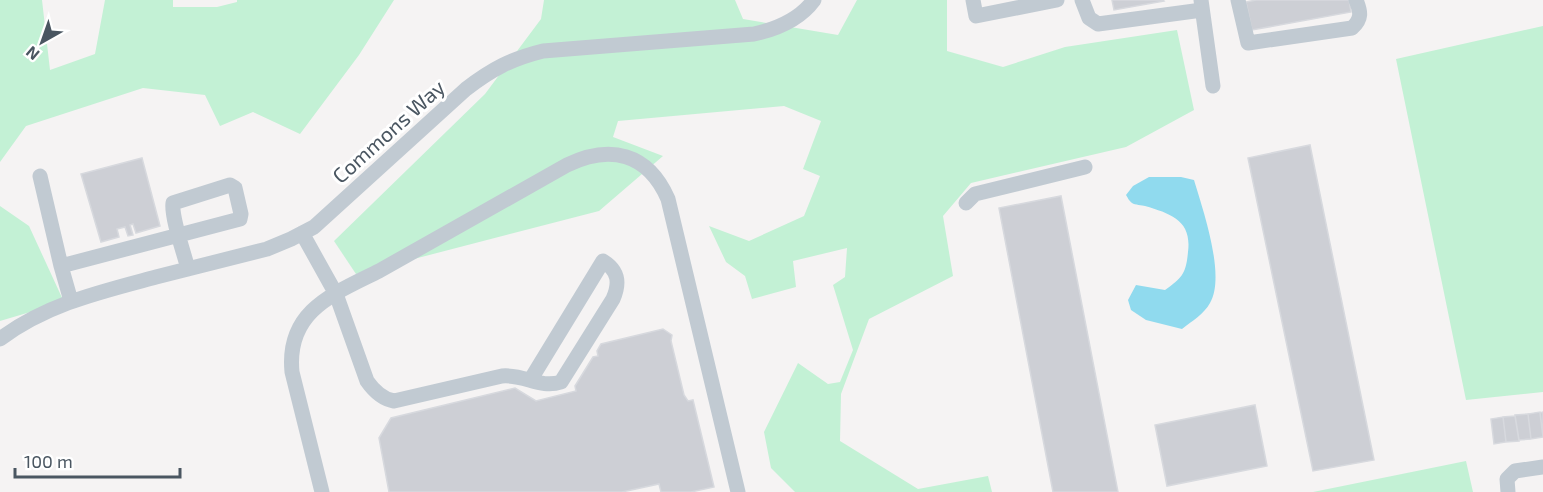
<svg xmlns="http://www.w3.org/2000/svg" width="1543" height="492" viewBox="0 0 1543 492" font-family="'Exo 2',sans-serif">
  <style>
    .green { fill: #c3f1d5 }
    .water { fill: #90daee }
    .building { fill: #cdcfd5; stroke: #d7d9de; stroke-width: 1.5 }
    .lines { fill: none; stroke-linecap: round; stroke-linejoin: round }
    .minor { stroke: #c1cad2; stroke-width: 15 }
    .labels { text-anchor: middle; stroke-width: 6; stroke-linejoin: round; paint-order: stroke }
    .street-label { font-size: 21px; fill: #4a5661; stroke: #fff }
  </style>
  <rect width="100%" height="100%" fill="#f5f3f3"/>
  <!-- green -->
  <path class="green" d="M 0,0 L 42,0 L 50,70 L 95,54 L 105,0 L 173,0 L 173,7 L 217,7 L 237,2 L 237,0 L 394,0 L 359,55 L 300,134 L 253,112 L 220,126 L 205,95 L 143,88 L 26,126 L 0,162 Z
    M 544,0 L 735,0 L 743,19 L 838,35 L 857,0 L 947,0 L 947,51 L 1003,67 L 1065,47 L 1177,30 L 1194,110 L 1126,147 L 971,183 L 943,216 L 953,276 L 869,319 L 841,394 L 840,441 L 918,489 L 988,476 L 992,492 L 795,492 L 771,468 L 764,432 L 798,363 L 828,384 L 840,382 L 853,350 L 833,285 L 845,277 L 847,248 L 793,261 L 796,287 L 752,299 L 745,276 L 726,262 L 709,226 L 749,241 L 804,216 L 820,176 L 803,169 L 821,121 L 784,106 L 618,121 L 613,137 L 663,156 L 599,211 L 356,274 L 334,241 L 485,94 L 541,19 Z
    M 1543,26 L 1543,392 L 1466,400 L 1396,59 Z
    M 0,206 L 29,226 L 64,302 L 0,321 Z
    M 1466,461 L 1473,492 L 1313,492 Z"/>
  <!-- water -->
  <path class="water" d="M 1149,177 L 1181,177 L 1194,180 C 1203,210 1226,276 1210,303 C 1204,314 1192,321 1182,329 L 1146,320 L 1131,310 L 1128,300 L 1136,285 L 1165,290 C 1182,278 1186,274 1188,252 C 1192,221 1172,214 1145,206 C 1142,205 1135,205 1132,203 C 1129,201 1128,198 1126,195 L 1133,186 Z"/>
  <!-- building -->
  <path class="building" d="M 1112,0 L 1163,0 L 1164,1 L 1114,10 Z
    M 1256,0 L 1349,0 L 1351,12 L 1252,30 L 1246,2 Z
    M 1310,145 L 1374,460 L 1313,471 L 1248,158 Z
    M 142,158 L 160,226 L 136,233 L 133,224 L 130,225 L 133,235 L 128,236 L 125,227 L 117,229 L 119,237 L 101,242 L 81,174 Z
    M 1061,196 L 1118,492 L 1053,492 L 999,208 Z
    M 663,329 L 672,335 L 671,341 L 684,395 L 688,401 L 693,400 L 714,487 L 691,492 L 661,492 L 659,484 L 622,492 L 389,492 L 379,438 L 391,418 L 515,388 L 536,401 L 576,391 L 575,386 L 593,357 L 598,356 L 597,351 L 601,344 Z
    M 1255,405 L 1267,466 L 1167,486 L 1155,425 Z
    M 1540,412 L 1543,437 L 1531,439 L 1528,414 Z
    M 1543,412 L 1543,437 L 1540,413 Z
    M 1528,414 L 1531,439 L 1519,440 L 1515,415 Z
    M 1515,416 L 1519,441 L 1506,442 L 1503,417 Z
    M 1503,417 L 1506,442 L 1494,444 L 1491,419 Z"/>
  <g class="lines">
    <!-- minor -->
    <path class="minor" d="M 973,0 L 976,16 L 1057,0
      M 1082,0 L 1089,18 L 1098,24 L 1202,10
      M 1201,0 L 1213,86
      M 1238,0 L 1248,43 L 1352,28 C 1362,19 1361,12 1356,0
      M 40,176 L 61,266 L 240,219 L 241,214 L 235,188 L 230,185 L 173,203 C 171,217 184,253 188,269
      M 966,203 L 975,194 L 1085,167
      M 302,233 L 336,294 L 367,381 C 374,391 382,399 394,401 L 502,376 C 525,374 540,389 561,382 L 613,299 C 620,283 619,271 603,261 L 531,379
      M 61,266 L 71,301
      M 0,339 C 47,304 100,292 156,277 C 193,268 230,258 267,249 L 291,239 L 314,227 L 466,89 C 492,69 511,59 543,51 L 754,34 C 777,29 800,19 814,0
      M 322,492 L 292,372 C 286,311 333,294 379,271 L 567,165 C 610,144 648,153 668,199 L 738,492
      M 1508,492 L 1507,479 L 1515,471 L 1543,467"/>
  </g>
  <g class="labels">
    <!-- street labels -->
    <g class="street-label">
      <text transform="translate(389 132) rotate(-42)" y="7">Commons Way</text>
    </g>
  </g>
  <!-- north arrow -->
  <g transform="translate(42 42) rotate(220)" stroke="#ffffff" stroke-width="4.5" paint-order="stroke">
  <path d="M0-4.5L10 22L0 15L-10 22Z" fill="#4a5661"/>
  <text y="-9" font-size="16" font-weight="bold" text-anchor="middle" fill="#4a5661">N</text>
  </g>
  <!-- scale -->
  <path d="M15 468v9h165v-9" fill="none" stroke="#4a5661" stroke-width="3"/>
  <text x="24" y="468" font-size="18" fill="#4a5661" stroke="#ffffff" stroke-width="4.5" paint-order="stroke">100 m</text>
</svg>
